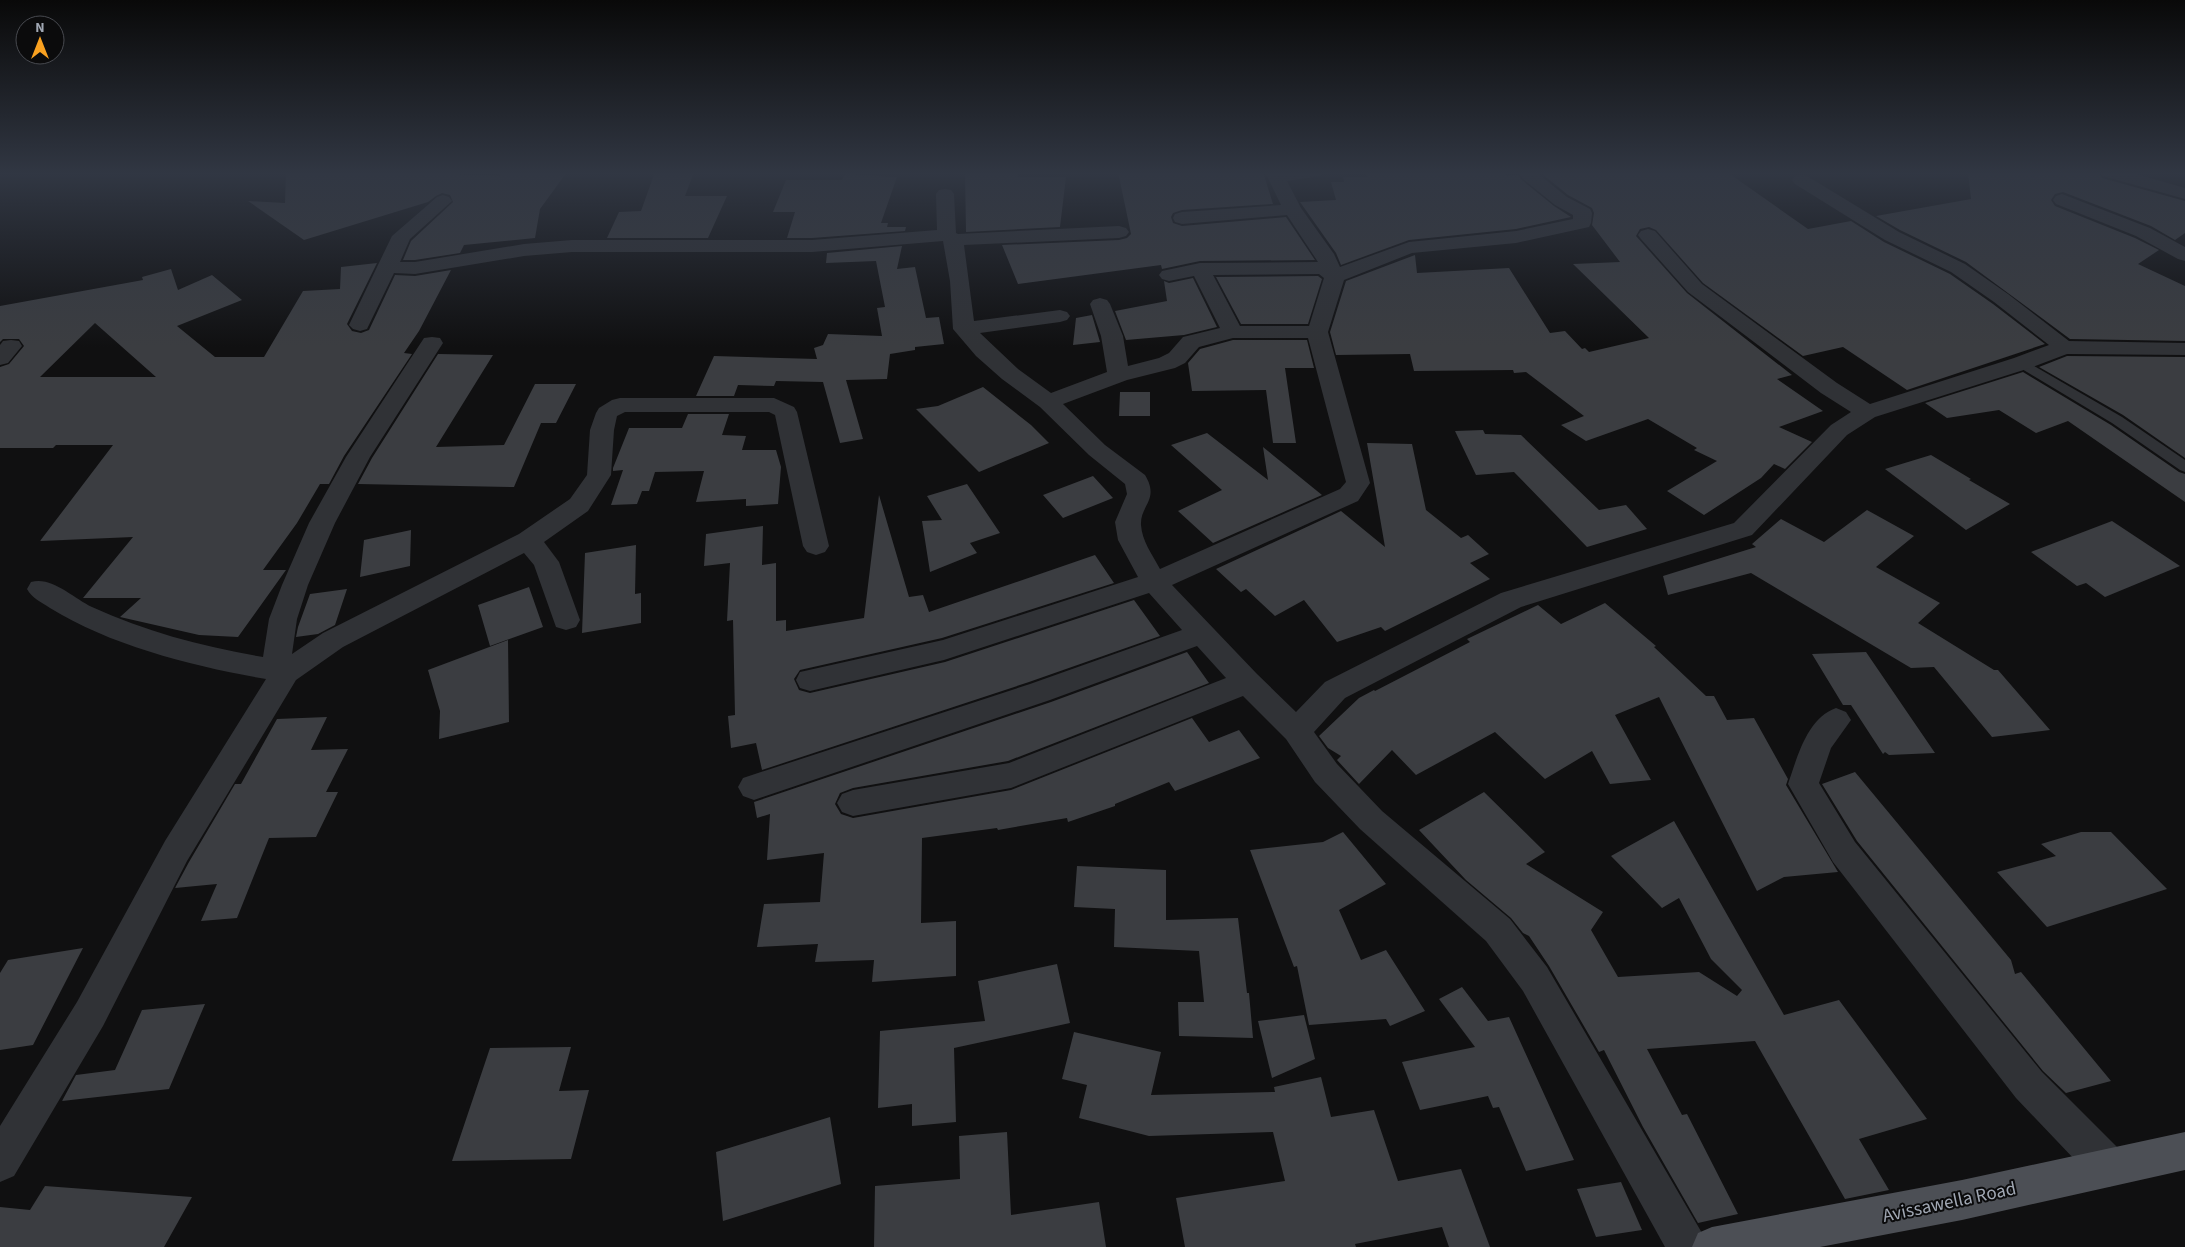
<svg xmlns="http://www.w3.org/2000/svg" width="2185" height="1247" viewBox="0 0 2185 1247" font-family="'Source Sans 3',sans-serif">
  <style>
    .building { fill: #3b3d41; fill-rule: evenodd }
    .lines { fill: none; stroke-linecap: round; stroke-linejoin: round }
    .lane { fill: #303236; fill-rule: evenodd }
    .street { fill: #303236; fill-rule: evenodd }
    .primary { fill: #4c4f55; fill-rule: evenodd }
    .labels { text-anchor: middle; stroke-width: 4; stroke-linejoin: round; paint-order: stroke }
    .near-street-label { font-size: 19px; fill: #a0a7b3; stroke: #0b0b0c }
  </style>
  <rect width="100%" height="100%" fill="#101011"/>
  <!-- building -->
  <path class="building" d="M 286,172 L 390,172 L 500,176 L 501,172 L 567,172 L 540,209 L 535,238 L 464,245 L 460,253 L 415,260 L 403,260 L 411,241 L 453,202 L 450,195 L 442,193 L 436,196 L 428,202 L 304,240 L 248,201 L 285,203 Z
    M 655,172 L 694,172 L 685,196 L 727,196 L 708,238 L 607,238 L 619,212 L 641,211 Z
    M 965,172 L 1018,172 L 1018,177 L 1066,177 L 1060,227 L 966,232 Z
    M 1118,172 L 1263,172 L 1273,204 L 1182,210 L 1173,213 L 1171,217 L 1173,223 L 1182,226 L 1286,217 L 1315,260 L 1200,261 L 1162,269 L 1161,265 L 1018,284 L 1002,245 L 1119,240 L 1127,238 L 1131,234 Z
    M 1397,172 L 1503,172 L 1507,176 L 1518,175 L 1522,180 L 1554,206 L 1571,217 L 1516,229 L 1409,240 L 1341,265 L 1336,253 L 1300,202 L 1336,200 L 1331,182 L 1344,182 L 1343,177 L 1368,177 L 1366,173 Z
    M 1546,172 L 1727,172 L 1808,229 L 1851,221 L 1884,242 L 1950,274 L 1993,304 L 2045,344 L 1907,390 L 1843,347 L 1803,356 L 1703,283 L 1656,230 L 1649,227 L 1640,229 L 1636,236 L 1687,293 L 1792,375 L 1777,379 L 1823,411 L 1779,427 L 1812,442 L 1785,469 L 1774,464 L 1761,478 L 1704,515 L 1667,491 L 1717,461 L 1694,450 L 1697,448 L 1648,419 L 1586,441 L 1561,425 L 1584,416 L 1526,372 L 1514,373 L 1513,370 L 1414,371 L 1410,354 L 1336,355 L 1330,332 L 1346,281 L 1415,255 L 1417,273 L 1509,268 L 1550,333 L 1565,331 L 1582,349 L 1585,348 L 1589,352 L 1649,338 L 1573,264 L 1620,262 L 1592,225 L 1594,213 L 1592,208 L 1568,195 L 1541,173 Z
    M 1968,172 L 2098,172 L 2102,178 L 2185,201 L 2185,233 L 2175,240 L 2151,226 L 2063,192 L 2055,194 L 2051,200 L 2055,206 L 2135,238 L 2159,250 L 2138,264 L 2185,286 L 2185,341 L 2070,339 L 1966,262 L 1900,230 L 1876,216 L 1971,199 Z
    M 845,174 L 897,177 L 881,223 L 888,223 L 887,227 L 906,227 L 905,231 L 812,238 L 787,238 L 795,212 L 773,212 L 786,180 L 842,180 Z
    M 902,246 L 897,269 L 915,267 L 926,318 L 939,317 L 944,344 L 915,347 L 915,350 L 890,354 L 887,379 L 846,380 L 863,439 L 840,443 L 823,382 L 776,381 L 774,386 L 738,385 L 734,396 L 696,396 L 714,356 L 817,359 L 814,348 L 823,345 L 828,334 L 882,336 L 877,308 L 885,307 L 876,261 L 826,263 L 827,253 Z
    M 377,263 L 347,324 L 352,331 L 361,333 L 369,330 L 395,275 L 415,276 L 451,270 L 419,331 L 404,353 L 412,354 L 344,456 L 329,484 L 320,484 L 297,523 L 263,570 L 286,570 L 238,637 L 199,635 L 120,617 L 141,598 L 83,598 L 133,537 L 40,541 L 113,445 L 56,445 L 53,448 L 0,448 L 0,367 L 9,364 L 24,346 L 19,339 L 3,339 L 0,342 L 0,306 L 143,280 L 142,277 L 171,269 L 178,290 L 212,275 L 242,300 L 177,326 L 215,357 L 264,357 L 303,291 L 340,289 L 341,267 ZM 95,323 L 156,377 L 40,377 Z
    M 1318,276 L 1322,279 L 1308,324 L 1241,324 L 1216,277 Z
    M 1193,278 L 1217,327 L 1184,335 L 1126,340 L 1115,311 L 1167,301 L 1164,281 L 1169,283 Z
    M 1092,315 L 1100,342 L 1073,345 L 1076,318 Z
    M 1233,340 L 1307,340 L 1314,368 L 1285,368 L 1296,443 L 1273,443 L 1266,390 L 1192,391 L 1188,363 L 1200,349 Z
    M 438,354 L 493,355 L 436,447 L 504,445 L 535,384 L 576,384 L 556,423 L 541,423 L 514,487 L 358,484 L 372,458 Z
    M 2067,356 L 2185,357 L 2185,458 L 2123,415 L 2039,367 Z
    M 2023,372 L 2111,425 L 2179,472 L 2185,474 L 2185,502 L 2068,421 L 2036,433 L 1999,410 L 1947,418 L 1925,403 Z
    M 983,387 L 1031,425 L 1049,443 L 979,472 L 916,409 L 938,406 Z
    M 1120,392 L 1150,392 L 1150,416 L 1119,416 Z
    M 688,414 L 729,414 L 722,435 L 746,436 L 742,450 L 776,450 L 781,467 L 778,504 L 746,506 L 746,499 L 696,502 L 704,471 L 655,472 L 649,491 L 642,491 L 637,504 L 611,505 L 623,470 L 613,471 L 613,468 L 629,428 L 682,428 Z
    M 1483,430 L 1485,434 L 1521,435 L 1599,510 L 1626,505 L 1647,529 L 1587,547 L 1514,472 L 1476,475 L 1455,431 Z
    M 1207,433 L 1268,480 L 1263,447 L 1322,495 L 1213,543 L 1178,511 L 1222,490 L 1171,445 Z
    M 1367,443 L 1412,444 L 1426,510 L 1461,538 L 1468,535 L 1489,554 L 1470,563 L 1490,579 L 1385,631 L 1381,627 L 1337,642 L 1304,600 L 1275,616 L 1246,589 L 1241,592 L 1216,569 L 1341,511 L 1385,547 Z
    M 1931,455 L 1971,479 L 1969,480 L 2010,504 L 1966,530 L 1885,469 Z
    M 1093,476 L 1113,498 L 1063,518 L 1043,495 Z
    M 967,484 L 1000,533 L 970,543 L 977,553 L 930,572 L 922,521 L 942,520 L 927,496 Z
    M 879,495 L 909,597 L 923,595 L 929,612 L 1095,555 L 1114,583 L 942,638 L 800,670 L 794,679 L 799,690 L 810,693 L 945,662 L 1134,600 L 1160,636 L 1029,682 L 762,770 L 756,743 L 731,748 L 728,716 L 735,715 L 733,620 L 727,621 L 730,563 L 704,566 L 706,534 L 763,526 L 762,565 L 776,563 L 776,621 L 786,620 L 786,631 L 864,618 Z
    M 1867,510 L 1914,536 L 1876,567 L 1940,603 L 1918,623 L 1994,670 L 1998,670 L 2050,730 L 1992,737 L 1934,667 L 1911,668 L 1751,573 L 1668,595 L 1663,576 L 1756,547 L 1752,544 L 1781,519 L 1824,542 Z
    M 2112,521 L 2180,566 L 2105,597 L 2086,583 L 2077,586 L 2031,552 Z
    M 411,530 L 410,566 L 360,577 L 364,540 Z
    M 636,545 L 635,594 L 641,593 L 641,623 L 582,633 L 585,553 Z
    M 529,587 L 543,627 L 490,646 L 478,605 Z
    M 347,589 L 335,625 L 318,634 L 296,637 L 298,627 L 310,594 Z
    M 1605,603 L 1656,646 L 1654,647 L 1706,696 L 1714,696 L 1727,720 L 1754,718 L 1788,779 L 1786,785 L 1838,872 L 1784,877 L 1757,891 L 1659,697 L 1615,715 L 1651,780 L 1610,784 L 1592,751 L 1545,779 L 1495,732 L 1416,775 L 1392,750 L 1359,784 L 1337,760 L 1341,756 L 1328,748 L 1319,736 L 1359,698 L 1374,690 L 1375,691 L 1470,642 L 1467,639 L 1538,605 L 1561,624 Z
    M 508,640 L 509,722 L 439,739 L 440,711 L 428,670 Z
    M 1187,652 L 1209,683 L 1008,761 L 853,788 L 840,793 L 835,804 L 841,814 L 853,818 L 1011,790 L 1192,718 L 1209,742 L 1239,730 L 1260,758 L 1175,791 L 1169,782 L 1115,804 L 1115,806 L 1068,822 L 1067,818 L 998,830 L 997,828 L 922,838 L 921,923 L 956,921 L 956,976 L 872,982 L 874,960 L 815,962 L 818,944 L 757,947 L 764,904 L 820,902 L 824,853 L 767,860 L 770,814 L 757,818 L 754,802 L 1051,702 Z
    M 1866,652 L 1935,753 L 1889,755 L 1885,752 L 1883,754 L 1851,705 L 1843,705 L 1812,654 Z
    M 327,717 L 311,750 L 348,749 L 326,792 L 338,792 L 316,837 L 269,838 L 237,918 L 201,921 L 217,884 L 175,888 L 189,862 L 235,784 L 241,784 L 277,719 Z
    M 1855,772 L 2011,960 L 2015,974 L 2021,972 L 2111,1081 L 2066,1093 L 2043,1071 L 1857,841 L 1822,784 Z
    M 1484,792 L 1545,852 L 1526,864 L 1603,912 L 1591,930 L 1618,977 L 1699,972 L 1737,996 L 1742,990 L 1711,959 L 1679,898 L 1662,908 L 1611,856 L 1674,821 L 1784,1015 L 1839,1000 L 1927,1119 L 1859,1139 L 1889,1190 L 1845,1199 L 1755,1041 L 1647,1049 L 1682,1115 L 1687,1114 L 1738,1214 L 1698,1223 L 1643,1127 L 1604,1050 L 1599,1052 L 1549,966 L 1529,936 L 1523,933 L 1511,918 L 1466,880 L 1419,830 Z
    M 1343,832 L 1386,884 L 1339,910 L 1361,960 L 1386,950 L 1425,1011 L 1390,1026 L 1386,1019 L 1309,1025 L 1297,966 L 1294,967 L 1250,850 L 1323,842 Z
    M 2081,832 L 2111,832 L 2167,889 L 2047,927 L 1997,872 L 2056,856 L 2041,844 Z
    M 1077,866 L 1166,870 L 1166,920 L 1238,918 L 1247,993 L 1249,993 L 1253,1038 L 1179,1036 L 1178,1002 L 1204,1002 L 1199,951 L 1114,947 L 1115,909 L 1074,907 Z
    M 83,948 L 33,1045 L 0,1050 L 0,973 L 8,960 Z
    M 1057,964 L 1070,1023 L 954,1048 L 956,1122 L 912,1126 L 912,1104 L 878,1108 L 880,1031 L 985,1021 L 978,981 Z
    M 1462,987 L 1488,1021 L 1509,1017 L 1574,1160 L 1526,1171 L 1499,1107 L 1493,1108 L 1488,1096 L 1420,1110 L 1402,1062 L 1475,1047 L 1439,999 Z
    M 205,1004 L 169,1089 L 62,1101 L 76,1075 L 115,1070 L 142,1010 Z
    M 1304,1015 L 1315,1059 L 1272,1078 L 1258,1021 Z
    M 1074,1032 L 1161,1052 L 1151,1095 L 1275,1092 L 1274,1087 L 1321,1077 L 1331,1117 L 1374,1110 L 1398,1181 L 1461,1169 L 1490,1247 L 1449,1247 L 1442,1227 L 1355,1244 L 1356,1247 L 1185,1247 L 1176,1198 L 1285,1181 L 1273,1132 L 1149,1136 L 1079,1118 L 1087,1085 L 1062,1079 Z
    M 571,1047 L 559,1091 L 589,1090 L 571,1159 L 452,1161 L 490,1048 Z
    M 830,1117 L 841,1184 L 723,1221 L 716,1152 Z
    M 1007,1132 L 1011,1215 L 1099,1202 L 1106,1247 L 874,1247 L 875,1186 L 960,1179 L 959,1136 Z
    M 1621,1182 L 1642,1230 L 1596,1237 L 1577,1189 Z
    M 45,1186 L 192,1197 L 164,1247 L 0,1247 L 0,1207 L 30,1210 Z"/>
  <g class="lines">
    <!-- lane -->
    <path class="lane" d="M 2022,359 L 2122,417 L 2185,460 L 2185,472 L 2180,470 L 2112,423 L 2017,366 L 2016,363 Z"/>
    <!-- street -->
    <path class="street" d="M 1265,172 L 1323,172 L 1320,176 L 1287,181 L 1301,208 L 1334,254 L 1340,267 L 1409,242 L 1516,231 L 1573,219 L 1573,215 L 1555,205 L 1523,179 L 1520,175 L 1522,172 L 1536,172 L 1567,197 L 1590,209 L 1592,213 L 1591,223 L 1589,227 L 1516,243 L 1412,253 L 1344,280 L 1328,332 L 1370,483 L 1358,501 L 1172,585 L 1257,674 L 1296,712 L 1325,682 L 1501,593 L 1734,523 L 1831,425 L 1851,412 L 1821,393 L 1688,292 L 1641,239 L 1638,235 L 1641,231 L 1648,229 L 1655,231 L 1702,284 L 1837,383 L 1870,404 L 2014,358 L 2049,345 L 1994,302 L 1951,272 L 1885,240 L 1795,184 L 1792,180 L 1795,176 L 1801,175 L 1807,176 L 1899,232 L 1965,264 L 2008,294 L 2069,341 L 2185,343 L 2185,355 L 2067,354 L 2030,368 L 1875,417 L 1847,435 L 1752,535 L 1521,607 L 1345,698 L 1314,732 L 1337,764 L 1382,811 L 1510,919 L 1547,967 L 1702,1233 L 1708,1247 L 1665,1247 L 1523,991 L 1486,941 L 1360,829 L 1315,782 L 1286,739 L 1243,696 L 1011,788 L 853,816 L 842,812 L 837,803 L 842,794 L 853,790 L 1009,763 L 1226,678 L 1197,646 L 1050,700 L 754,800 L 743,796 L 738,787 L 743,778 L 1030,684 L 1182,630 L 1149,593 L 944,660 L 810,691 L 800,688 L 796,680 L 800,672 L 943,640 L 1138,577 L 1118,540 L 1115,522 L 1127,494 L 1125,484 L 1089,455 L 1040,407 L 1002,379 L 976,356 L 953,329 L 950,281 L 943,241 L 812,252 L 572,252 L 524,256 L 415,274 L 394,273 L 367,329 L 360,331 L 353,329 L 349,325 L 392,236 L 437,197 L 443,195 L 449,197 L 452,201 L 410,239 L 400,262 L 415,262 L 524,244 L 572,240 L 812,240 L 937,230 L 936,194 L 939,190 L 945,189 L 951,190 L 954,194 L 956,233 L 958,234 L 1119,226 L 1126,228 L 1129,232 L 1126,236 L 1119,238 L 964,245 L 974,321 L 1060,310 L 1067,312 L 1070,316 L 1067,320 L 1060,322 L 980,333 L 1018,369 L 1051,393 L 1107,372 L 1101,336 L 1090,304 L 1093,300 L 1100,298 L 1107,300 L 1110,304 L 1123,336 L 1128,366 L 1159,358 L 1169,353 L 1183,337 L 1220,328 L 1194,276 L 1169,281 L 1162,279 L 1159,275 L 1162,271 L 1200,263 L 1318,262 L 1287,215 L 1182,224 L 1175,222 L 1173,218 L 1175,214 L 1182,212 L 1281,205 ZM 1319,274 L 1324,278 L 1309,326 L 1240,326 L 1213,275 ZM 1233,338 L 1308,338 L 1346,482 L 1340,489 L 1160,569 C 1152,554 1142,541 1141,525 C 1140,505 1160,500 1145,475 L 1105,445 L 1063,404 L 1127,380 L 1175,368 L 1185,363 L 1199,347 Z
      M 2100,172 L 2129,172 L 2185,188 L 2185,199 L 2103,176 Z
      M 2062,194 L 2150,228 L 2185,247 L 2185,261 L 2178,259 L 2136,236 L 2056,204 L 2053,200 L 2056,196 Z
      M 432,337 L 440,338 L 443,343 L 370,457 L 335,523 L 308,585 L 297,619 L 292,654 L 323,633 L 519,534 L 570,499 L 587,475 L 590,430 L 596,413 L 599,408 L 612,400 L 620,398 L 774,398 L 794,407 L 797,412 L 829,546 L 825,552 L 816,555 L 807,552 L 803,546 L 775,415 L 769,412 L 625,412 L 617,416 L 614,430 L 611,475 L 588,511 L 544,542 L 559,562 L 580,620 L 576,627 L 566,630 L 556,627 L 534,565 L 524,553 L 343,647 L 296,680 L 187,861 L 103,1026 L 14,1176 L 0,1182 L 0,1126 L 77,1002 L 165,841 L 266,679 C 196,667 111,646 50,608 C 41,602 32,598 27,589 L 31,582 C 52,576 73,598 92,607 C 146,632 205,647 263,657 L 269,619 L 282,585 L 309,523 L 346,457 L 424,338 Z
      M 11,340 L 19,341 L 22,346 L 8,363 L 0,365 L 0,345 L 3,341 Z
      M 1836,708 L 1846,712 L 1851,720 L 1831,748 L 1819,783 L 1855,842 L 2042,1072 L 2123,1153 L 2129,1167 L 2123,1181 L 2109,1187 L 2095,1181 L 2016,1098 L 1833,862 L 1788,784 C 1797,758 1807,718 1836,708 Z"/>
    <!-- primary -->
    <path class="primary" d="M 2185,1132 L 2185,1170 L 1962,1220 L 1820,1247 L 1692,1247 L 1698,1233 L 1712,1227 L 1962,1180 Z"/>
  </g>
  <!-- sky -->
  <linearGradient id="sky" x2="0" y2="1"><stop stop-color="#090909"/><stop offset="0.5" stop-color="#313743"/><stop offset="1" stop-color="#313743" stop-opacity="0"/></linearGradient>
  <rect width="2185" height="347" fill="url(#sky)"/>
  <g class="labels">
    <!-- near-street labels -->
    <g class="near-street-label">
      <text transform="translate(1949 1201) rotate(-12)" y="7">Avissawella Road</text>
    </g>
  </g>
  <!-- north arrow -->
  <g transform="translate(40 40)"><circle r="24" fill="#0b0b0c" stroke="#47494f"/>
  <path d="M0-4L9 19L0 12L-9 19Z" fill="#f9a120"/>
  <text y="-8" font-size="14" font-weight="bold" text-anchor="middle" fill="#a0a7b3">N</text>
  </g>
</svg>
